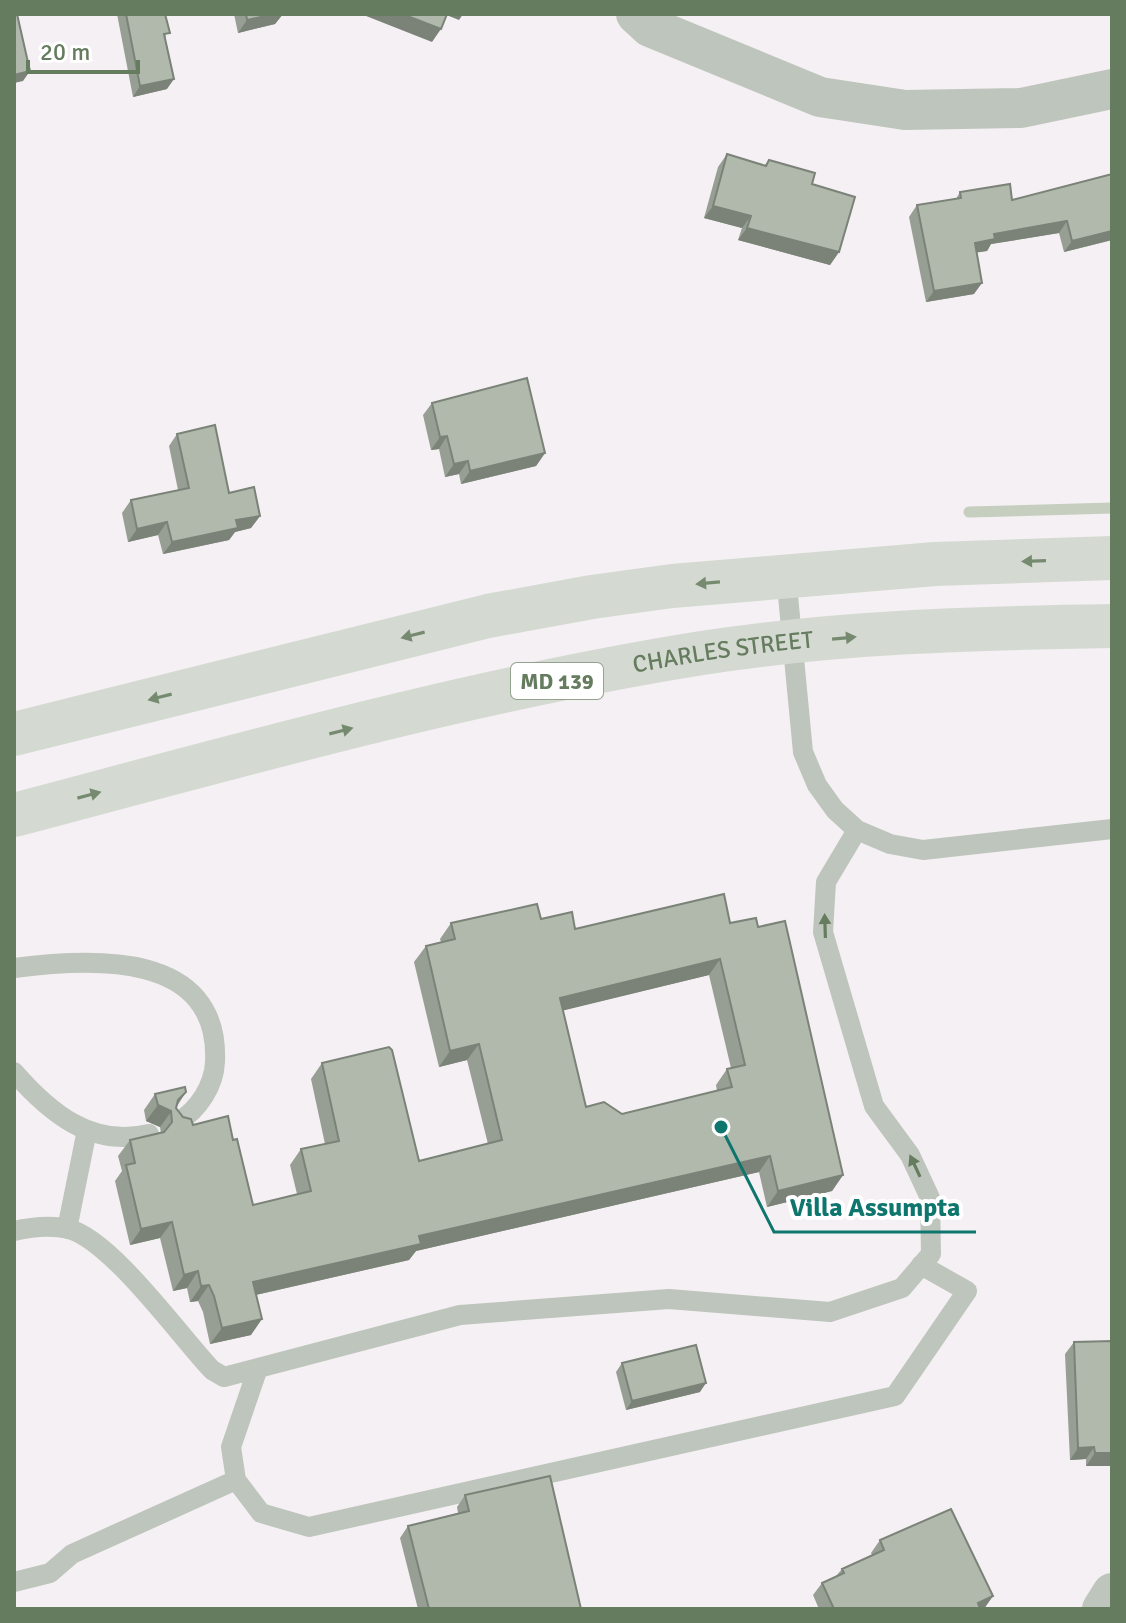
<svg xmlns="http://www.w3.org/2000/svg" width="1126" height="1623" viewBox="0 0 1126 1623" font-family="Signika,sans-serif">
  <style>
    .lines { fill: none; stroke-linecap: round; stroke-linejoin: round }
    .stream { stroke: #c5cebf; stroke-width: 11 }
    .service { stroke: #bec5bc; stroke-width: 20 }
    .minor { stroke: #bec5bc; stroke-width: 40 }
    .primary { stroke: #d4dad2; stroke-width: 44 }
    .wall { fill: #979f94; fill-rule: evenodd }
    .shaded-wall { fill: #7b8278 }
    .building { fill: #b0b9ac; stroke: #7b8278; stroke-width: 2; fill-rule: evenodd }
    .oneway { fill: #768a6f }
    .oneway2 { fill: #657c5e }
    .labels { text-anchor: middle; stroke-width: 8; stroke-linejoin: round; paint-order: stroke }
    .shield { fill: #fff; stroke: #93a38e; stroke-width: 2 }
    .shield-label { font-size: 22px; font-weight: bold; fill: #657c5e }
    .street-label { font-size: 24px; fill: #657c5e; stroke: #fff }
    .leader { fill: none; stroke: #0f766e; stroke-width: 3 }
    .callout-dot { fill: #0f766e; stroke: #fff; stroke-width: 3 }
    .callout-label { font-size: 26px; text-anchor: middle; font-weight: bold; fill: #0f766e; stroke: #fff; stroke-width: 8; stroke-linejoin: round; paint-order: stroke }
  </style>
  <rect width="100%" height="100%" fill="#f5f0f3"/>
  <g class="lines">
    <!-- stream -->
    <path class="stream" d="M 969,512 L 1112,508"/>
    <!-- service -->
    <path class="service" d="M 786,575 L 803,752 L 817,785 L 835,810 L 857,830 L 890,844 L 923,850 L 1112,829
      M 14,968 C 91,958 220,950 215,1062 C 214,1086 198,1110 178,1122
      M 14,1072 C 49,1112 91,1148 149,1134
      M 67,1229 L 87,1130
      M 14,1231 C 31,1227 51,1225 69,1229 C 112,1241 179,1335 212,1370 L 224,1377 L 460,1315 L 669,1299 L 830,1312 L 902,1288 L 931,1254 L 930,1198 L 910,1155 L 874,1106 L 823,932 L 826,882 L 857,830
      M 236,1480 L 231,1447 L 258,1368
      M 14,1582 L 50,1573 L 72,1554 L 236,1480 L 261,1513 L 309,1527 L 895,1396 L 967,1291 L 921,1265"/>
    <!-- minor -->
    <path class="minor" d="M 636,14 L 650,27 L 820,97 L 905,110 L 1021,108 L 1112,89
      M 1102,1609 L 1112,1593"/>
    <!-- primary -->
    <g class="primary">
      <path d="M 14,734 L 488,616 L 592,597 L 672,586 L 935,564 L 1112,558"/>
      <path id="s1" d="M 14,815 C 241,755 470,690 702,653 C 837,632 975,628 1112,626"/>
    </g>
  </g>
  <!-- wall -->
  <path class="wall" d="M 117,14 L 165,14 L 167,89 L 133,97 Z
    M 234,14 L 283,14 L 275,24 L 238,33 Z
    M 727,154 L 765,165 L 769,160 L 812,184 L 839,252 L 830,265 L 738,240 L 742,228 L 704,218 L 718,167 Z
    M 960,192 L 1012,200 L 1112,240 L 1064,252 L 1059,233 L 991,244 L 987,251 L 977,252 L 974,294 L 926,302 L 909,217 L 917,205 L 956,199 Z
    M 432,403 L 545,453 L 536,466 L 461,484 L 459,474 L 445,477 L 439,449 L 431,450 L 423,415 Z
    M 177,434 L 229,493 L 260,516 L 251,528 L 235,532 L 229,540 L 163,554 L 158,535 L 128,542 L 122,513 L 131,500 L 178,490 L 169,446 Z
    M 541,919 L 575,929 L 730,923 L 758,927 L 843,1175 L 832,1191 L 767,1207 L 759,1172 L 416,1251 L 409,1260 L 256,1295 L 251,1335 L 210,1344 L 203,1312 L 198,1301 L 190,1302 L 187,1288 L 173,1291 L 160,1238 L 130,1245 L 115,1181 L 122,1171 L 118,1156 L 130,1140 L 161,1133 L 160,1127 L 146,1121 L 144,1110 L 155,1094 L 186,1092 L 176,1108 L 183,1117 L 193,1125 L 233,1140 L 253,1205 L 297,1194 L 290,1165 L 301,1149 L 325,1144 L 311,1079 L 322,1063 L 419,1161 L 488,1144 L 467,1060 L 439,1067 L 414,962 L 426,946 L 441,942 L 440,939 L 451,923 ZM 709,975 L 731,1068 L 727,1069 L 716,1085 L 717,1091 L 622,1114 L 586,1107 L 563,1010 Z
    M 1074,1342 L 1112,1466 L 1086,1466 L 1086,1459 L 1070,1460 L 1065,1354 Z
    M 622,1363 L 700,1392 L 626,1410 L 616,1372 Z
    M 465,1495 L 581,1609 L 418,1609 L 400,1538 L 408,1526 L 458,1513 L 457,1507 Z
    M 880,1540 L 993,1596 L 983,1609 L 819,1609 L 813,1595 L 822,1583 L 836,1576 L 842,1569 L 872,1555 L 871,1553 Z"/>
  <!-- shaded-wall -->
  <path class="shaded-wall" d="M 274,14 L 283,14 L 275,24 L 238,33 L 247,20 Z
    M 361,14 L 402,14 L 441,29 L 432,42 Z
    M 444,14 L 463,14 L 459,20 Z
    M 30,71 L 23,81 L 14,83 L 14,75 Z
    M 174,79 L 167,89 L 133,97 L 140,86 Z
    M 713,206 L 751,216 L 742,228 L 704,218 Z
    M 1067,221 L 1059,233 L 991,244 L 987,251 L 967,254 L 975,243 L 994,234 Z
    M 747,228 L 839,252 L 830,265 L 738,240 Z
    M 1112,231 L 1112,240 L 1064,252 L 1072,241 Z
    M 982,283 L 974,294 L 926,302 L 934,291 Z
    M 447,436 L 439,449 L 431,450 L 440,437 Z
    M 545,453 L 536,466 L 461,484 L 470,471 Z
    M 468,461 L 459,474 L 445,477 L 454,464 Z
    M 260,516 L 251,528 L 235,532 L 229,540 L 163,554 L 172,542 L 236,520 Z
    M 167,522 L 158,535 L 128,542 L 137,529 Z
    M 720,959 L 709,975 L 549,1014 L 560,998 Z
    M 479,1044 L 467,1060 L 439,1067 L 450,1051 Z
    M 186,1092 L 160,1127 L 146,1121 L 158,1105 L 178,1100 Z
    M 770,1156 L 759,1172 L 416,1251 L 409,1260 L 242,1298 L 253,1282 L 419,1236 Z
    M 843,1175 L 832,1191 L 767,1207 L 778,1191 Z
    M 172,1222 L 160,1238 L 130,1245 L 141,1229 Z
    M 198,1271 L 187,1288 L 173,1291 L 184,1275 Z
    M 209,1285 L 198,1301 L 190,1302 L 201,1286 Z
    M 262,1319 L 251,1335 L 210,1344 L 222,1328 Z
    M 706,1383 L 700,1392 L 626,1410 L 632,1401 Z
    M 1094,1447 L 1086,1459 L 1070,1460 L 1078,1448 Z
    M 1095,1453 L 1112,1453 L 1112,1466 L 1086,1466 Z
    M 993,1596 L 984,1609 L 973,1609 L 978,1603 Z"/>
  <!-- building -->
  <path class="building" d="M 14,14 L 17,14 L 30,71 L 14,75 Z
    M 126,14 L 165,14 L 170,33 L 164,34 L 174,79 L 140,86 Z
    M 246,14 L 274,14 L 247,20 Z
    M 402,14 L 447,14 L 441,29 Z
    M 727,154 L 766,166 L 769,160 L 815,173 L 812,184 L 855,197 L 839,252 L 747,228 L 751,216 L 713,206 Z
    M 1112,174 L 1112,231 L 1072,241 L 1067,221 L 994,234 L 995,239 L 975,243 L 982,283 L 934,291 L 917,205 L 961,198 L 960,192 L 1010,184 L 1012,200 Z
    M 527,378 L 545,453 L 470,471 L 468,461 L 454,464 L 447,436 L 440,437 L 432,403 Z
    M 215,425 L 229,493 L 254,487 L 260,516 L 236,520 L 238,528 L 172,542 L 167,522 L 137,529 L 131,500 L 189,488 L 177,434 Z
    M 724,894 L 730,923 L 756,918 L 758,927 L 785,921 L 843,1175 L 778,1191 L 770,1156 L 419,1236 L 421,1244 L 253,1282 L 262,1319 L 222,1328 L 214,1296 L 209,1285 L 201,1286 L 198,1271 L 184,1275 L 172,1222 L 141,1229 L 126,1165 L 135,1163 L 130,1140 L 164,1132 L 172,1122 L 171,1111 L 158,1105 L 155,1094 L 185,1087 L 186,1092 L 178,1100 L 176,1108 L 183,1117 L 191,1119 L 193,1125 L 228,1116 L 233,1140 L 237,1139 L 253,1205 L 311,1191 L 301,1149 L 339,1141 L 322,1063 L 389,1047 L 392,1050 L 419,1161 L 502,1140 L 479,1044 L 450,1051 L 426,946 L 455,939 L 451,923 L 537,904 L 541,919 L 572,912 L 575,929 ZM 720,959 L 745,1065 L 727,1069 L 732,1087 L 622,1114 L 604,1102 L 586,1107 L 560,998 Z
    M 1112,1341 L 1112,1453 L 1095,1453 L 1094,1447 L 1078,1448 L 1074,1342 Z
    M 696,1345 L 706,1383 L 632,1401 L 622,1363 Z
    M 550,1476 L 581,1609 L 429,1609 L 408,1526 L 469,1511 L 465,1495 Z
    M 951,1509 L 993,1596 L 978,1603 L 980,1609 L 834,1609 L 822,1583 L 844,1573 L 842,1569 L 884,1550 L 880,1540 Z"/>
  <!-- one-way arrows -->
  <defs><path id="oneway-solid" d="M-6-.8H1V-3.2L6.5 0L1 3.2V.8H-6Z" transform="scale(2)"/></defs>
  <g class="oneway">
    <use href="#oneway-solid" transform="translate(1034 561) rotate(178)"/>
    <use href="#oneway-solid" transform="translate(708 583) rotate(175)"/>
    <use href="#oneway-solid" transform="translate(413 635) rotate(166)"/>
    <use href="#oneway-solid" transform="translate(844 638) rotate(-5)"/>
    <use href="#oneway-solid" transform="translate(160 697) rotate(166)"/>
    <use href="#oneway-solid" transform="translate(341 731) rotate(-14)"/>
    <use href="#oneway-solid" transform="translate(89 795) rotate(-15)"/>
  </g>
  <g class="oneway2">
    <use href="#oneway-solid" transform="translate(825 926) rotate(-92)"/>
    <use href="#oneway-solid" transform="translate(915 1166) rotate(-115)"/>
  </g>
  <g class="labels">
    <!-- shield labels -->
    <rect class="shield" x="511" y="663" width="92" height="36" rx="6"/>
    <g class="shield-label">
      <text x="557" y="689">MD 139</text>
    </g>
    <!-- street labels -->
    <g class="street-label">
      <text dy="8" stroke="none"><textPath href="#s1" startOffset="728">CHARLES STREET</textPath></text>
    </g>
  </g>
  <!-- callouts -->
  <path class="leader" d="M721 1127L774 1232H976"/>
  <circle class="callout-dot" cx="721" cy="1127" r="8"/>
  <g class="callout-label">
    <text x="875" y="1216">Villa Assumpta</text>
  </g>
  <!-- border -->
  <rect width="1126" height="1623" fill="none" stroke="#657c5e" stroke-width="32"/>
  <!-- scale -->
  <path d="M28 60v12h110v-12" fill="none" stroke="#657c5e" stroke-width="4"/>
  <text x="40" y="60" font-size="24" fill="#657c5e" stroke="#ffffff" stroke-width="6" paint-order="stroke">20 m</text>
</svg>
